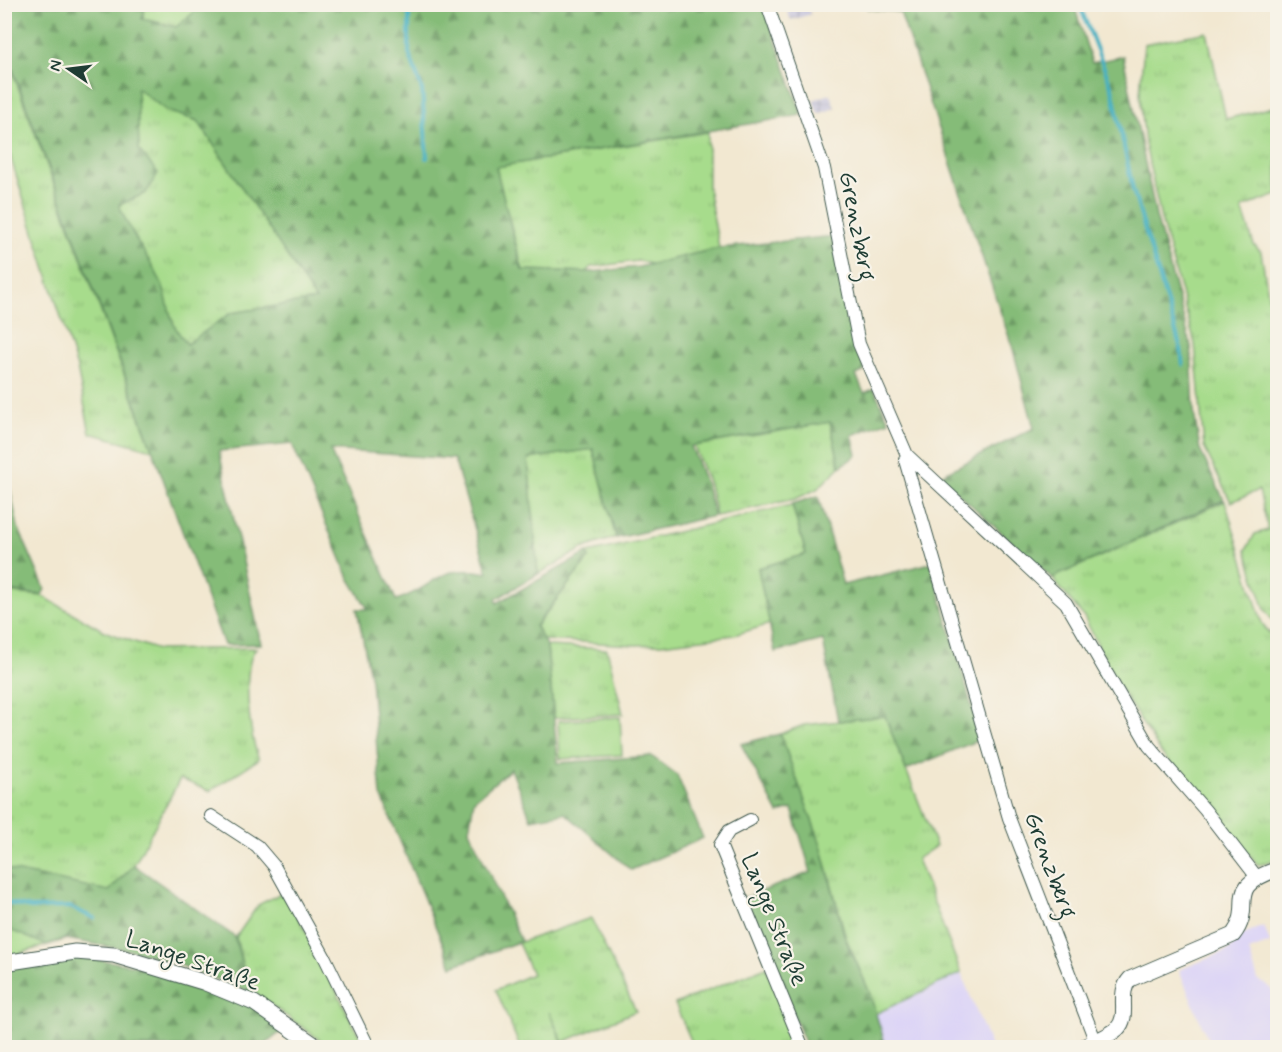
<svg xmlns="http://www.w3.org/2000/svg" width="1282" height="1052" viewBox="0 0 1282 1052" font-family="Mynerve,sans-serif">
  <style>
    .built { fill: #ddd5f6 }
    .industrial { fill: url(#industrial-grid) }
    .grass { fill: url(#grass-tufts); stroke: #638c60; stroke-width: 1.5 }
    .forest { fill: url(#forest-firs); stroke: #527c56; stroke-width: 1.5; fill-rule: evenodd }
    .garden { fill: #a7dc8c; stroke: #638c60; stroke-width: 1.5 }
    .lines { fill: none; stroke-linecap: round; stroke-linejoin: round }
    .stream { stroke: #45b1c3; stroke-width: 4 }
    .minor-casing { stroke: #3f574c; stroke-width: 14 }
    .tertiary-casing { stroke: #3f574c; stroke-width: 17 }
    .minor { stroke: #fff; stroke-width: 12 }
    .tertiary { stroke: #fff; stroke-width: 15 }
    .labels { text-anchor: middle; stroke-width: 4.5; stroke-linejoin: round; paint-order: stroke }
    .street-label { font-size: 24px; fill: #1f3d34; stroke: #f7f3e8 }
  </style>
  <defs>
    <pattern id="industrial-grid" width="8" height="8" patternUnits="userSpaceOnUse" patternTransform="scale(1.5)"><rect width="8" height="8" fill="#c2c1dc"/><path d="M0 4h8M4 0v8" fill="none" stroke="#9d9eb3"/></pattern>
    <pattern id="grass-tufts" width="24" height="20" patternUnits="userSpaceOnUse" patternTransform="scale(1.5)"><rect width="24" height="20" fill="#a7dc8c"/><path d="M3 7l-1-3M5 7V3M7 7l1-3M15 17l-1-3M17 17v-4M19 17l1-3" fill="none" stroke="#8fbe79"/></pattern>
    <pattern id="forest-firs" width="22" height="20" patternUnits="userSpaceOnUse" patternTransform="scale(1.5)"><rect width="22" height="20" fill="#85bc78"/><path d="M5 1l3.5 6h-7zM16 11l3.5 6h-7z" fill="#6c9a63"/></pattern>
  </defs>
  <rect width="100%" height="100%" fill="#f7f3e8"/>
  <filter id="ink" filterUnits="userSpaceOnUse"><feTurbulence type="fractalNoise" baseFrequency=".0167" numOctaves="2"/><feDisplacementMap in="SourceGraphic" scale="12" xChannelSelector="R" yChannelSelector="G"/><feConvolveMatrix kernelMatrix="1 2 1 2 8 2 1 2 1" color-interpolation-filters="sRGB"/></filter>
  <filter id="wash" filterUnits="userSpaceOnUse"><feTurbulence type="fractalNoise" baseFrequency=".008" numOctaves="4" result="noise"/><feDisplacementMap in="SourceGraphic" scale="24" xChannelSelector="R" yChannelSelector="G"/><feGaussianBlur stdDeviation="1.35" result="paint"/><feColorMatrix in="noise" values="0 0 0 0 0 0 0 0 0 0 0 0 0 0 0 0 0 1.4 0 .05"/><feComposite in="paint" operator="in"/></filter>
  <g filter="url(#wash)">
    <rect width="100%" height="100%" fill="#f2e8d1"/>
    <!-- built -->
    <path class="built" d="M 1264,926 L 1270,943 L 1249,951 L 1258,980 L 1271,988 L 1277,1002 L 1277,1047 L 1211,1047 L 1179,970 L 1229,950 L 1243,934 Z
      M 961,973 L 991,1047 L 885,1047 L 876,1014 Z"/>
    <!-- industrial -->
    <path class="industrial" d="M 796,5 L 807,5 L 811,14 L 791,20 L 787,11 Z
      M 830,94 L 835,108 L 818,114 L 813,100 Z"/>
    <!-- grass -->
    <path class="grass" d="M 146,5 L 204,5 L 176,27 L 142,18 Z
      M 866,5 L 914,5 L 899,12 L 868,9 Z
      M 1207,32 L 1226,119 L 1277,106 L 1277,195 L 1242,208 L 1254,245 L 1261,252 L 1273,324 L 1276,325 L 1277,333 L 1277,627 L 1265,610 L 1246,550 L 1255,534 L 1268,530 L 1259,490 L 1231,502 L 1204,447 L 1195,344 L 1161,219 L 1145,144 L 1140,94 L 1144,44 Z
      M 4,49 L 152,450 L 90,433 L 77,368 L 5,140 Z
      M 136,87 L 167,111 L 198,121 L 317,300 L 231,313 L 187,344 L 173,327 L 160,280 L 128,228 L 119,205 L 146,193 L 139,150 Z
      M 708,132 L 708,187 L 719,248 L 651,264 L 638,261 L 591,267 L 587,272 L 523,270 L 495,167 Z
      M 830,422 L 840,467 L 817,489 L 795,499 L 716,516 L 709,484 L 694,446 Z
      M 593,449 L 616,537 L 584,548 L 538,574 L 528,459 Z
      M 1225,501 L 1262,623 L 1268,632 L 1277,634 L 1277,859 L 1258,865 L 1162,754 L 1119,687 L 1084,617 L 1052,578 Z
      M 792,505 L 806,554 L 758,568 L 770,624 L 734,635 L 661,644 L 635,645 L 543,640 L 536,626 L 589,558 L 588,553 Z
      M 5,592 L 42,596 L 106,632 L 158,650 L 256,648 C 241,667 249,737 259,759 L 210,791 L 180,779 L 134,865 L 67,939 L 5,958 Z
      M 547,646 L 607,649 L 623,714 L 554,718 Z
      M 885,716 L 936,846 L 917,859 L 961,973 L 875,1014 L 869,991 L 846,938 L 821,845 L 780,734 L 804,725 Z
      M 285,891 L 365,1047 L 330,1047 L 256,994 L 242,964 L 236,937 L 258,905 Z
      M 591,918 L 636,1011 L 563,1042 L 549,1012 L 562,1042 L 550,1047 L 520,1047 L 496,990 L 532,974 L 518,943 Z
      M 766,967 L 798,1047 L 694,1047 L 675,1004 Z"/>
    <!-- forest -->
    <path class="forest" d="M 204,4 L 763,5 L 802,115 L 496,167 L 522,270 L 592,272 L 639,267 L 719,248 L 835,236 L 865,371 L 856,375 L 864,393 L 874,389 L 889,421 L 852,435 L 857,455 L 840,467 L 830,422 L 691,446 L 706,485 L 714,516 L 616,538 L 593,449 L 528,459 L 538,574 L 496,599 L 497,603 L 587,553 L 589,558 L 535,626 L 547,647 L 558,763 L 651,756 L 677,775 L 703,838 L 631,870 L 565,813 L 531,819 L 511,769 L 474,800 L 469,830 L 521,941 L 452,966 L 381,795 L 371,680 L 357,609 L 368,609 L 349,578 L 292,444 L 219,451 L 261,644 L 224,645 L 5,48 L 5,5 L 146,5 L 142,19 L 176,27 ZM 137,88 L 167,111 L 198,121 L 316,300 L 231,313 L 187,344 C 165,318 172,306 160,280 C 147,254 129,232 119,205 L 146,193 L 158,173 L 139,150 ZM 330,450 L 454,459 L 488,573 C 435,563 438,587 396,600 Z
      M 915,4 L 1074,5 L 1092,63 L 1123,56 L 1156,216 L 1191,346 L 1194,412 L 1200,450 L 1224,500 L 1052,578 L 939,476 L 1034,428 L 1013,349 L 900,12 Z
      M 5,465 L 18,527 L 45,589 L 42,595 L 5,591 Z
      M 818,496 L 843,585 L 931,563 L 981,739 L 906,770 L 885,716 L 838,721 L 823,640 L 775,652 L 758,568 L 806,554 L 792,504 Z
      M 780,734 L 821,845 L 845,938 L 869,991 L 886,1047 L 807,1047 L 745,898 L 811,872 L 792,809 L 778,813 L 741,744 Z
      M 134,865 L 235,937 L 242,965 L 256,994 L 170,961 L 134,951 L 66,939 L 72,932 L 64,939 L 46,945 L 5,928 L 5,869 L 109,891 Z
      M 75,956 L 144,967 L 253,1006 L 284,1029 L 262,1047 L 5,1047 L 4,968 Z"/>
    <!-- garden -->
    <path class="garden" d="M 620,717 L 622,755 L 560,759 L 558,721 Z"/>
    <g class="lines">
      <!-- stream -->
      <path class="stream" d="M 409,4 L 409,53 L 422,90 L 427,158
        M 1079,4 L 1112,88 L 1133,190 L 1181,349 L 1183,365
        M 4,902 L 31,908 L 70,907 L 94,918"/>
    </g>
  </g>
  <g filter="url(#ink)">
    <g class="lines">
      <!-- minor casing -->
      <g class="minor-casing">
        <path id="minor" d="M 767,4 L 824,168 L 859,344 L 907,455 L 1066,603 L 1149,746 L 1205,810 L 1256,876
          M 907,455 L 905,460 L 1009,818 L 1095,1040
          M 211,816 L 257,846 L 274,866 L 325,958 L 369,1048
          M 750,820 L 729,831 L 720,845 L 803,1048"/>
      </g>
      <!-- tertiary casing -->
      <g class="tertiary-casing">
        <path id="tertiary" d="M 4,963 L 75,952 L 114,955 L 203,982 L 254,1003 L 319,1048
          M 1082,1048 C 1092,1042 1108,1037 1117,1029 C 1131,1015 1116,994 1130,979 L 1233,935 C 1257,904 1221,888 1278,869"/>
      </g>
      <!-- minor -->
      <use href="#minor" class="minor"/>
      <!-- tertiary -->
      <use href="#tertiary" class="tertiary"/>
    </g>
  </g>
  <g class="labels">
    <!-- street labels -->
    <g class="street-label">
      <text transform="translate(858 226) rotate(79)" y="8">Grenzberg</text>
      <text transform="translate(1051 865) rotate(70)" y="8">Grenzberg</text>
      <text transform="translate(775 919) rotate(68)" y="8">Lange Straße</text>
      <text transform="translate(193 960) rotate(19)" y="8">Lange Straße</text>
    </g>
  </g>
  <!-- margin -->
  <rect width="1282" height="1052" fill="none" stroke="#f7f3e8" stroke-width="24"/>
  <!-- north arrow -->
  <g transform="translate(69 69) rotate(284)" stroke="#f7f3e8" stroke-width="4.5" paint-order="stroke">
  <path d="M0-4.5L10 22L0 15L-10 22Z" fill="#1f3d34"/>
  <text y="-9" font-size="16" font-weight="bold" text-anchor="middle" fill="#1f3d34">N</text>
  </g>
</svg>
